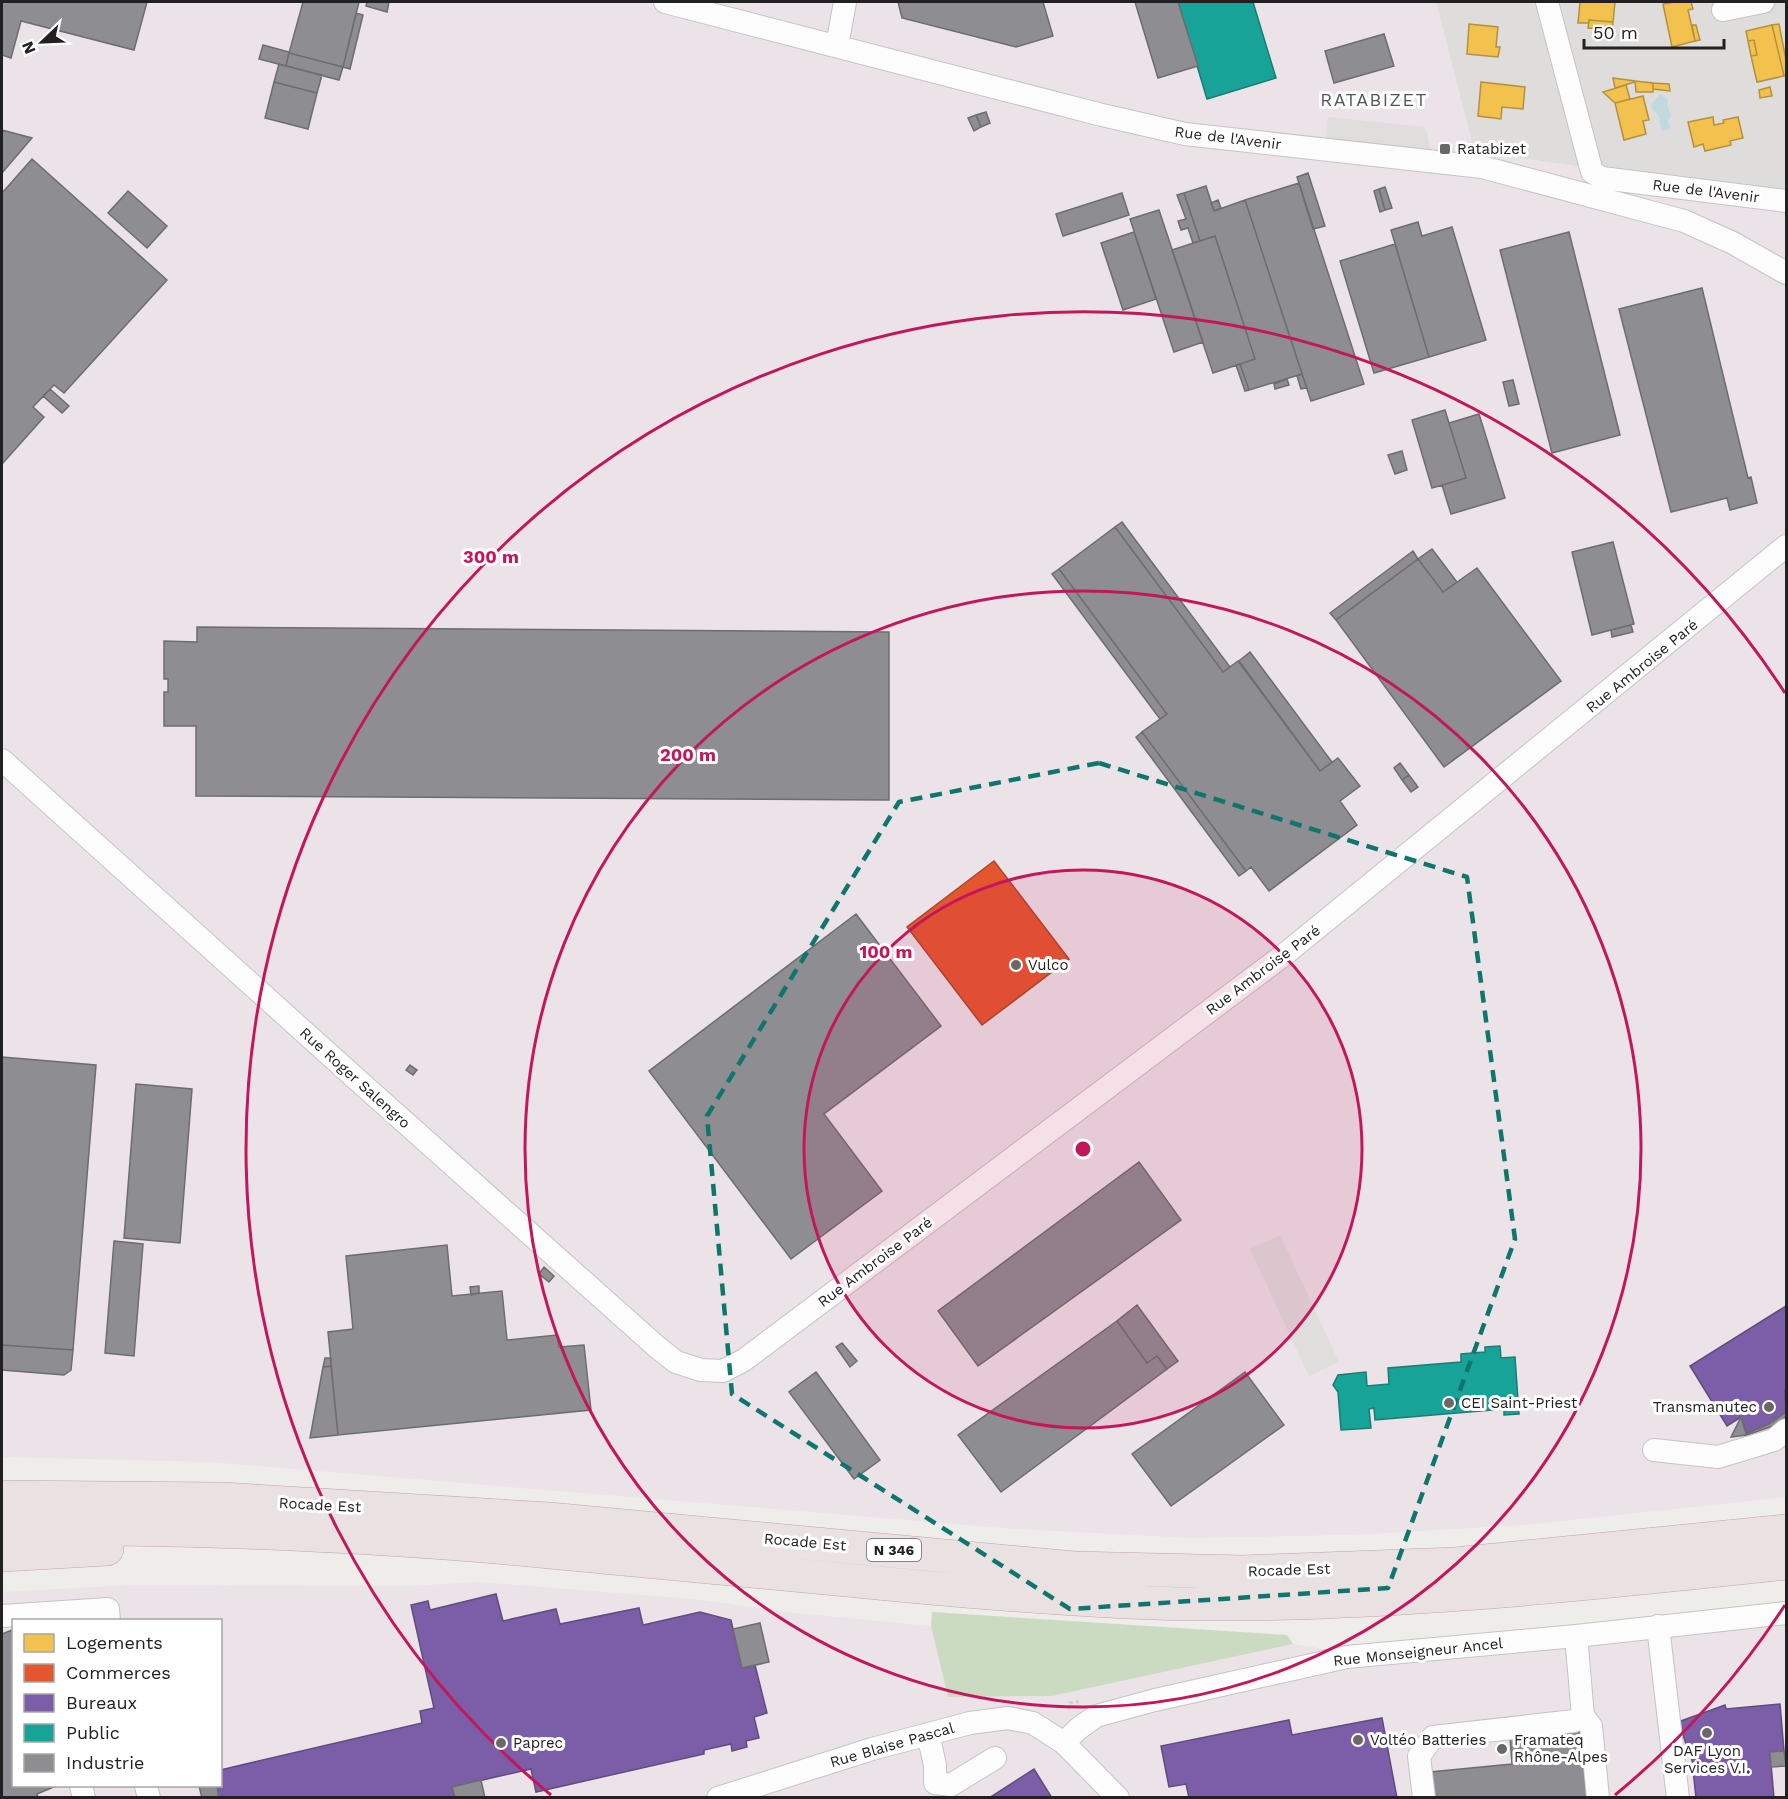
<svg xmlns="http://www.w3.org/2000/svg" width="1788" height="1799" viewBox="0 0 1788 1799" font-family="'Work Sans',sans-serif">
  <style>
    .residential { fill: #dedddb }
    .industrial { fill: #ebe3e8; fill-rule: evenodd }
    .forest { fill: #cbdbc1 }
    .parking { fill: #dfdedd }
    .water { fill: #c0d9df }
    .homes { fill: #f2c14e; stroke: #b39140; stroke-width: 1.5 }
    .shops { fill: #e4572e; stroke: #aa472a; stroke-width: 1.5 }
    .offices { fill: #7b5ea7; stroke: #604c7f; stroke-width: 1.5 }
    .public { fill: #17a398; stroke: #1a7c74; stroke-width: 1.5 }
    .industry { fill: #8d8d92; stroke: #6d6d70; stroke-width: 1.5 }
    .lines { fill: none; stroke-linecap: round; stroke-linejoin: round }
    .minor-casing { stroke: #c4c4c2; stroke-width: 24 }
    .highway-casing { stroke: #c1a3ac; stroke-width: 34 }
    .path { stroke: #d7cbc9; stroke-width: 3; stroke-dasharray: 3 3; stroke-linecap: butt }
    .minor { stroke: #fcfcfc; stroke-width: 22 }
    .highway { stroke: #eae1e2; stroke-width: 33 }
    .marked { fill: none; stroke: #0f766e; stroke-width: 4.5; stroke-dasharray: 12 8; stroke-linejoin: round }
    .ring { fill: none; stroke: #c2185b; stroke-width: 3 }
    .poi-dot { fill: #696867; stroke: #fff; stroke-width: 2 }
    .labels { text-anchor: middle; stroke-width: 6; stroke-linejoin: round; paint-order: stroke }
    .shield { fill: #fff; stroke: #646464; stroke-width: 1.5 }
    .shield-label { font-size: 14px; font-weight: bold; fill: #212121 }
    .street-label { font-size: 15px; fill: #212121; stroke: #fff }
    .poi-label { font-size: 15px; fill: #212121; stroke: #fff; text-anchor: start }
    .quarter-label { font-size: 18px; letter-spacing: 1.5px; fill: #545454; stroke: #fff }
    .centre { fill: #c2185b; stroke: #fff; stroke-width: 3 }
    .ring-label { font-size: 18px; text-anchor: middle; font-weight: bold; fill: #c2185b; stroke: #fff; stroke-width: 6; stroke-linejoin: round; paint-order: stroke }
  </style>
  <rect width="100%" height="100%" fill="#eeedea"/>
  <!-- residential -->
  <path class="residential" d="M 1436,2 L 1786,2 L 1786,198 L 1474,151 Z"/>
  <!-- industrial -->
  <path class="industrial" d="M 2,2 L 1436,2 L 1474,151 L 1786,198 L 1786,1497 L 1525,1525 L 1352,1535 L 1191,1538 L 1016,1529 L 208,1462 L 2,1457 Z
    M 478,1582 L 693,1599 L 796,1613 L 931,1626 L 948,1697 L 1052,1696 L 1293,1644 L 1387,1659 L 1786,1623 L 1786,1797 L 2,1797 L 2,1592 L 132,1585 L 407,1586 ZM 14,1620 L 220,1620 L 220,1786 L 14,1786 Z"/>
  <!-- forest -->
  <path class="forest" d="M 932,1612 L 1287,1635 L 1293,1644 L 1052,1696 L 948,1697 L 931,1626 Z"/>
  <!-- parking -->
  <path class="parking" d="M 1328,117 L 1425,127 L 1431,150 L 1326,139 Z
    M 1280,1235 L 1339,1362 L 1309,1376 L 1250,1249 Z"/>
  <!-- water -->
  <path class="water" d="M 1660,94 L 1668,100 L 1667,105 L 1671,115 L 1668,122 L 1671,129 L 1661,131 L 1659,117 L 1650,106 Z"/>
  <!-- homes -->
  <path class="homes" d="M 1580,2 L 1615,2 L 1613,22 L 1589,20 L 1589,23 L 1578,23 Z
    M 1675,2 L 1691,2 L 1693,9 L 1688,10 L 1695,41 L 1672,47 L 1663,4 Z
    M 1589,20 L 1613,22 L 1612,30 L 1588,28 Z
    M 1469,24 L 1498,27 L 1496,47 L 1500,47 L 1498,57 L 1467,54 Z
    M 1779,24 L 1786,60 L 1786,75 L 1784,76 L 1772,25 Z
    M 1692,25 L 1696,25 L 1700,40 L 1695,41 Z
    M 1772,25 L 1784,76 L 1757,82 L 1751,56 L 1757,55 L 1754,40 L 1748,41 L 1746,31 Z
    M 1754,40 L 1757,55 L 1751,56 L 1748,41 Z
    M 1613,78 L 1635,81 L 1635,82 L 1615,88 Z
    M 1635,81 L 1653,83 L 1653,92 L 1636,92 Z
    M 1481,82 L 1525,87 L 1523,109 L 1502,107 L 1501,119 L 1478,116 Z
    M 1653,83 L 1669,84 L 1670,91 L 1653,89 Z
    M 1626,85 L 1630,99 L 1615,103 L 1603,92 Z
    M 1770,87 L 1772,96 L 1760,98 L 1759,90 Z
    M 1643,96 L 1649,120 L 1643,121 L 1646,134 L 1624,140 L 1615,103 Z
    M 1713,117 L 1714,125 L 1724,123 L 1723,120 L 1738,117 L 1743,138 L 1730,141 L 1731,145 L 1705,151 L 1703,144 L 1694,147 L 1688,122 Z"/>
  <!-- shops -->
  <path class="shops" d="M 994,861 L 1069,959 L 982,1025 L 907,927 Z"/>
  <!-- offices -->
  <path class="offices" d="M 1786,1306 L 1786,1389 L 1785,1390 L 1786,1412 L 1769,1424 L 1746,1434 L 1741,1417 L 1727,1426 L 1690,1366 Z
    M 496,1594 L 503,1621 L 556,1609 L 560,1624 L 639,1608 L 643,1625 L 700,1612 L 731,1620 L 742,1668 L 755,1665 L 767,1713 L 754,1717 L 759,1738 L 746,1741 L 747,1747 L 732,1751 L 731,1744 L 704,1750 L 704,1754 L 536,1792 L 531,1769 L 452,1787 L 455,1798 L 219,1798 L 217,1786 L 220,1786 L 220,1770 L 422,1723 L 420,1711 L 434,1708 L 411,1605 L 428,1601 L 430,1610 Z
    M 1780,1704 L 1784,1751 L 1770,1752 L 1774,1798 L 1696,1798 L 1692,1760 L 1678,1722 L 1725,1705 L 1726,1709 Z
    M 1382,1718 L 1397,1798 L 1189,1798 L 1186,1784 L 1169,1787 L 1161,1746 L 1289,1720 L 1292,1735 Z
    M 1034,1769 L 1052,1798 L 989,1798 Z"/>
  <!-- public -->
  <path class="public" d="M 1178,2 L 1253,2 L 1276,78 L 1207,99 Z
    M 1500,1346 L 1501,1358 L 1515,1357 L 1519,1414 L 1504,1415 L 1504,1409 L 1375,1420 L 1374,1408 L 1369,1409 L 1371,1428 L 1341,1430 L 1338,1392 L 1333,1385 L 1338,1375 L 1366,1372 L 1367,1386 L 1389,1384 L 1388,1368 L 1461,1362 L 1461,1354 L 1485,1352 L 1485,1347 Z"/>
  <!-- industry -->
  <path class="industry" d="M 2,2 L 147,2 L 134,50 L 21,21 L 11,58 L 2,55 Z
    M 303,2 L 359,2 L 343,67 L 289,53 Z
    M 367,2 L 389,2 L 387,12 L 366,6 Z
    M 898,2 L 1043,2 L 1053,36 L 1016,47 L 902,18 Z
    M 1135,2 L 1178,2 L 1198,66 L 1158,78 Z
    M 356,13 L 363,15 L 350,69 L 343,67 Z
    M 1384,34 L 1394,66 L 1334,83 L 1325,51 Z
    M 263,45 L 289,52 L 286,66 L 259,59 Z
    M 289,53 L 343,67 L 339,80 L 286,66 Z
    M 279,64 L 322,75 L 317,93 L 274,82 Z
    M 274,82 L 317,93 L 308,129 L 265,118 Z
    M 986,112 L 990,123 L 981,127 L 976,115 Z
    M 976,115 L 981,127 L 974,131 L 968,118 Z
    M 2,130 L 32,138 L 2,173 Z
    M 32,159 L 167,280 L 64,393 L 54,385 L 33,407 L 44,417 L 2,464 L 2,193 Z
    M 1308,173 L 1325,226 L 1313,229 L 1297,177 Z
    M 1299,183 L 1364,384 L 1311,401 L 1245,200 Z
    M 1206,186 L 1214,211 L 1245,200 L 1302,374 L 1249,390 L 1240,364 L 1255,359 L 1215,236 L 1200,241 L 1184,193 Z
    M 1385,187 L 1392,208 L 1385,210 L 1379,189 Z
    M 1379,189 L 1385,210 L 1380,212 L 1374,191 Z
    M 128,191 L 167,226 L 147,248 L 108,213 Z
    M 1122,193 L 1129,215 L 1063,236 L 1056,214 Z
    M 1184,193 L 1200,241 L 1193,243 L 1188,228 L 1181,230 L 1178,221 L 1186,219 L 1177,195 Z
    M 1218,200 L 1221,208 L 1214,211 L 1211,203 Z
    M 1159,210 L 1203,342 L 1174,352 L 1130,219 Z
    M 1418,222 L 1422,236 L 1452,227 L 1486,340 L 1429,357 L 1391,230 Z
    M 1134,232 L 1156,299 L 1123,310 L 1101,243 Z
    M 1569,232 L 1620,435 L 1552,453 L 1500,250 Z
    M 1215,236 L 1255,359 L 1213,373 L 1172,250 Z
    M 1395,244 L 1429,357 L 1374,373 L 1340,261 Z
    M 1702,288 L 1748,478 L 1751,477 L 1757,503 L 1730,510 L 1727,498 L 1671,512 L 1619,309 Z
    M 1240,364 L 1249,390 L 1245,391 L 1236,365 Z
    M 1302,374 L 1307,388 L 1301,389 L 1297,376 Z
    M 1287,379 L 1289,385 L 1275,389 L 1274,384 Z
    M 1513,380 L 1519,404 L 1509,406 L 1503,382 Z
    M 50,389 L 69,406 L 62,413 L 43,396 Z
    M 1445,410 L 1466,478 L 1432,488 L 1412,420 Z
    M 1479,414 L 1505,498 L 1451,514 L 1442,485 L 1466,478 L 1449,423 Z
    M 1402,451 L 1407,470 L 1395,474 L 1388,455 Z
    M 1122,522 L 1230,667 L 1223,672 L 1115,527 Z
    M 1115,527 L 1223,672 L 1238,661 L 1320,771 L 1338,758 L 1360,786 L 1340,801 L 1357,825 L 1269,891 L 1251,867 L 1246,871 L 1142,732 L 1167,714 L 1059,569 Z
    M 1613,542 L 1634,624 L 1592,635 L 1572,552 Z
    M 1432,549 L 1457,582 L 1443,592 L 1418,559 Z
    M 1413,551 L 1418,559 L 1336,620 L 1330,613 Z
    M 1418,559 L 1443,592 L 1477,568 L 1561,681 L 1444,767 L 1336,620 Z
    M 1059,569 L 1167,714 L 1160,719 L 1052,574 Z
    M 1631,625 L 1633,632 L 1612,637 L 1611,630 Z
    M 197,627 L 889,632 L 889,800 L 196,796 L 196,726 L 164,726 L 164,692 L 168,692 L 168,679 L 164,679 L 164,641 L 197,642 Z
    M 1250,652 L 1332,762 L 1320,771 L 1239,661 Z
    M 1142,732 L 1246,871 L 1239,876 L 1136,737 Z
    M 1400,763 L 1409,775 L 1402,780 L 1394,768 Z
    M 1409,775 L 1418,787 L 1411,792 L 1402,780 Z
    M 856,914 L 941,1026 L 824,1114 L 882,1191 L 791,1259 L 649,1071 Z
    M 2,1057 L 96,1065 L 73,1350 L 2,1345 Z
    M 410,1065 L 417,1070 L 413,1075 L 406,1070 Z
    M 136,1084 L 192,1089 L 180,1243 L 124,1238 Z
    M 1139,1162 L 1181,1220 L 978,1366 L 938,1311 Z
    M 114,1241 L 143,1244 L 134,1356 L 105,1353 Z
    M 447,1245 L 452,1296 L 502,1291 L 507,1340 L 557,1335 L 559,1347 L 584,1345 L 591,1410 L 338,1435 L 328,1332 L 353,1329 L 346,1256 Z
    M 544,1267 L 554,1276 L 549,1282 L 539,1274 Z
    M 479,1286 L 479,1293 L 471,1295 L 470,1287 Z
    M 1137,1305 L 1178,1361 L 1167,1369 L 1157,1356 L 1147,1363 L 1117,1321 Z
    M 1117,1321 L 1147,1363 L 1157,1356 L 1167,1369 L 1001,1492 L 958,1435 Z
    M 842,1343 L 857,1361 L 850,1367 L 836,1347 Z
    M 2,1345 L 73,1350 L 71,1370 L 64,1375 L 2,1370 Z
    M 325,1358 L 331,1358 L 331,1366 L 323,1367 Z
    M 331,1366 L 338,1435 L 310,1438 L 323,1367 Z
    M 816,1372 L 880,1460 L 854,1479 L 789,1392 Z
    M 1245,1372 L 1284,1425 L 1171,1506 L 1132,1454 Z
    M 1786,1412 L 1786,1417 L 1773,1426 L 1747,1435 L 1731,1437 L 1741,1417 L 1746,1434 L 1769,1424 Z
    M 760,1623 L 769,1662 L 742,1668 L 733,1629 Z
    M 12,1630 L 14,1635 L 14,1786 L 56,1786 L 37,1794 L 38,1798 L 2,1798 L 2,1634 Z
    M 1579,1728 L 1581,1747 L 1579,1747 L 1574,1736 L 1566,1732 Z
    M 1566,1732 L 1574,1736 L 1579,1747 L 1581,1747 L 1587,1798 L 1433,1798 L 1430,1772 L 1512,1764 L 1510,1737 Z
    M 1784,1751 L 1786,1766 L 1771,1767 L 1770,1752 Z
    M 481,1780 L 485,1798 L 455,1798 L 452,1787 Z
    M 199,1786 L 217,1786 L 219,1798 L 202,1798 Z"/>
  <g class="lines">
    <!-- minor casing -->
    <g class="minor-casing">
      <path id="minor" d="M 665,2 L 1102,115 L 1185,134 L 1482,167 L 1684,221 L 1733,243 L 1786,273
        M 1547,2 L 1592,172 L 1602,178 L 1786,201
        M 1723,10 L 1763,2
        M 837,46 L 845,2
        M 2,760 L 362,1084 L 657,1347 L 676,1362 L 701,1370 L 723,1371 L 744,1360 L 1285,954 L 1786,546
        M 1654,1450 L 1718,1457 L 1774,1440 L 1786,1430
        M 2,1616 L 108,1609 L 109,1620
        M 1658,1626 L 1678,1798
        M 1576,1636 L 1583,1716
        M 928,1734 L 935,1765 L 935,1783 L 951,1785 L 995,1758
        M 1064,1743 L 1078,1729 L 1096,1716 L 1155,1700 L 1347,1657 L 1576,1636 L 1786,1613
        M 81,1786 L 84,1798
        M 146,1786 L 149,1798
        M 718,1798 L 872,1749 L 970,1723 L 1008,1718 L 1033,1723 L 1064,1743 L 1118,1798
        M 1424,1798 L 1419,1756 L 1433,1737 L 1574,1721 L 1583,1716 L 1591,1726 L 1598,1798"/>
    </g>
    <!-- highway casing -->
    <g class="highway-casing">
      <path id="highway" d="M 2,1497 L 222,1499 L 549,1519 L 1074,1568 L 1242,1572 L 1455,1564 L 1786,1531
        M 2,1528 C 181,1528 361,1534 540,1551 C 660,1562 779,1574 899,1585 C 994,1594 1090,1602 1186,1604 C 1387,1606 1587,1584 1786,1563
        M 2,1555 L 107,1549"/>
    </g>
    <!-- path -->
    <path class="path" d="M 1069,1709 L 1070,1703 L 1081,1701"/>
    <!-- minor -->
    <use href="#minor" class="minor"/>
    <!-- highway -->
    <use href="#highway" class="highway"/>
  </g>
  <!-- marked area -->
  <path class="marked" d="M 1099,763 L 1467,877 L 1515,1239 L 1388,1588 L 1070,1609 L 732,1394 L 707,1116 L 899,802 Z"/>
  <!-- distance rings -->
  <circle cx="1083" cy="1149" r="279" fill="#c2185b" fill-opacity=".12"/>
  <g class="ring">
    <circle cx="1083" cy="1149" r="279"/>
    <circle cx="1083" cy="1149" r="558"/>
    <path d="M1785 1605A837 837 0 0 1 1615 1795M551 1795A837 837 0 1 1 1785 693"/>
  </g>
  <!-- markers -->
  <g class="poi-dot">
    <rect x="1439" y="143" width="12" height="12" rx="3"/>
    <circle cx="1016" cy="965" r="6"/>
    <circle cx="1449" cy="1403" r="6"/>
    <circle cx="1769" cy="1407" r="6"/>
    <circle cx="1707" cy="1733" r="6"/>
    <circle cx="1358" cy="1740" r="6"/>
    <circle cx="501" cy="1743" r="6"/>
    <circle cx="1502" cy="1749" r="6"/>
  </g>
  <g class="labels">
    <!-- shield labels -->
    <rect class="shield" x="867" y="1539" width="54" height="22" rx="4.5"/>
    <g class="shield-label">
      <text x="894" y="1555">N 346</text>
    </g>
    <!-- street labels -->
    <g class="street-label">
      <text transform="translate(1228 138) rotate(7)" y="5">Rue de l'Avenir</text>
      <text transform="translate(1706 191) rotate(7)" y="5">Rue de l'Avenir</text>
      <text transform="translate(1642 666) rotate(-39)" y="5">Rue Ambroise Paré</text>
      <text transform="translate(1263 970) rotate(-37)" y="5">Rue Ambroise Paré</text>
      <text transform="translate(355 1078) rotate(42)" y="5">Rue Roger Salengro</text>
      <text transform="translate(875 1262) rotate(-37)" y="5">Rue Ambroise Paré</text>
      <text transform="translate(320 1505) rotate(3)" y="5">Rocade Est</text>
      <text transform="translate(805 1542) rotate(5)" y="5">Rocade Est</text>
      <text transform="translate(1289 1570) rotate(-2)" y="5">Rocade Est</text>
      <text transform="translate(1418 1652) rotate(-6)" y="5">Rue Monseigneur Ancel</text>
      <text transform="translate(892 1745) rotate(-16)" y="5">Rue Blaise Pascal</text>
    </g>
    <!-- poi labels -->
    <g class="poi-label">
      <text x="1457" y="154">Ratabizet</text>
      <text x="1028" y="970">Vulco</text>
      <text x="1461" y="1408">CEI Saint-Priest</text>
      <text x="1757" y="1412" text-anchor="end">Transmanutec</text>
      <text x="1370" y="1745">Voltéo Batteries</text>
      <text x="1514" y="1745">Framateq<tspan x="1514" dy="17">Rhône-Alpes</tspan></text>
      <text x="513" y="1748">Paprec</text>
      <text x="1707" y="1756" text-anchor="middle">DAF Lyon<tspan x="1707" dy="17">Services V.I.</tspan></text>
    </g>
    <!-- quarter labels -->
    <g class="quarter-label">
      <text x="1374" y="106">RATABIZET</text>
    </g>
  </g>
  <circle cx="1083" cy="1149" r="9" class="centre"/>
  <g class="ring-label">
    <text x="491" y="563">300 m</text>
    <text x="688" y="761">200 m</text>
    <text x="886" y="958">100 m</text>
  </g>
  <!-- border -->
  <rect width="1788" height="1799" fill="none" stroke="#212121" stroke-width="6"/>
  <!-- legend -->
  <rect x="12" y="1619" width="210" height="168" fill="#ffffff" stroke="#a6a6a6" stroke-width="1.5"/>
  <rect x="24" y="1634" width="30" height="18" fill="#f2c14e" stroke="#a6a6a6" stroke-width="1.5"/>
  <text x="66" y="1649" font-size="18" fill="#212121">Logements</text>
  <rect x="24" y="1664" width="30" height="18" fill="#e4572e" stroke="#a6a6a6" stroke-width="1.5"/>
  <text x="66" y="1679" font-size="18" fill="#212121">Commerces</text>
  <rect x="24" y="1694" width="30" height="18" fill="#7b5ea7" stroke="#a6a6a6" stroke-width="1.5"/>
  <text x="66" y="1709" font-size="18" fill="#212121">Bureaux</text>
  <rect x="24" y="1724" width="30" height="18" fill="#17a398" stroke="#a6a6a6" stroke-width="1.5"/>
  <text x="66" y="1739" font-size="18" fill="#212121">Public</text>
  <rect x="24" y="1754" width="30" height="18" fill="#8d8d92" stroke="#a6a6a6" stroke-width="1.5"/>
  <text x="66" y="1769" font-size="18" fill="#212121">Industrie</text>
  <!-- north arrow -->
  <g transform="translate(42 42) rotate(247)" stroke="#ffffff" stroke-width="4.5" paint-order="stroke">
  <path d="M0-4.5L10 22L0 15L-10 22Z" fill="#212121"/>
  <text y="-9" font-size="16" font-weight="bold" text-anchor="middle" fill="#212121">N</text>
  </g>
  <!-- scale -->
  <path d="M1584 39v9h140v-9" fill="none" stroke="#212121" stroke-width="3"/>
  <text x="1593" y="39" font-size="18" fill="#212121" stroke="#ffffff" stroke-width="4.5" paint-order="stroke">50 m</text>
</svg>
